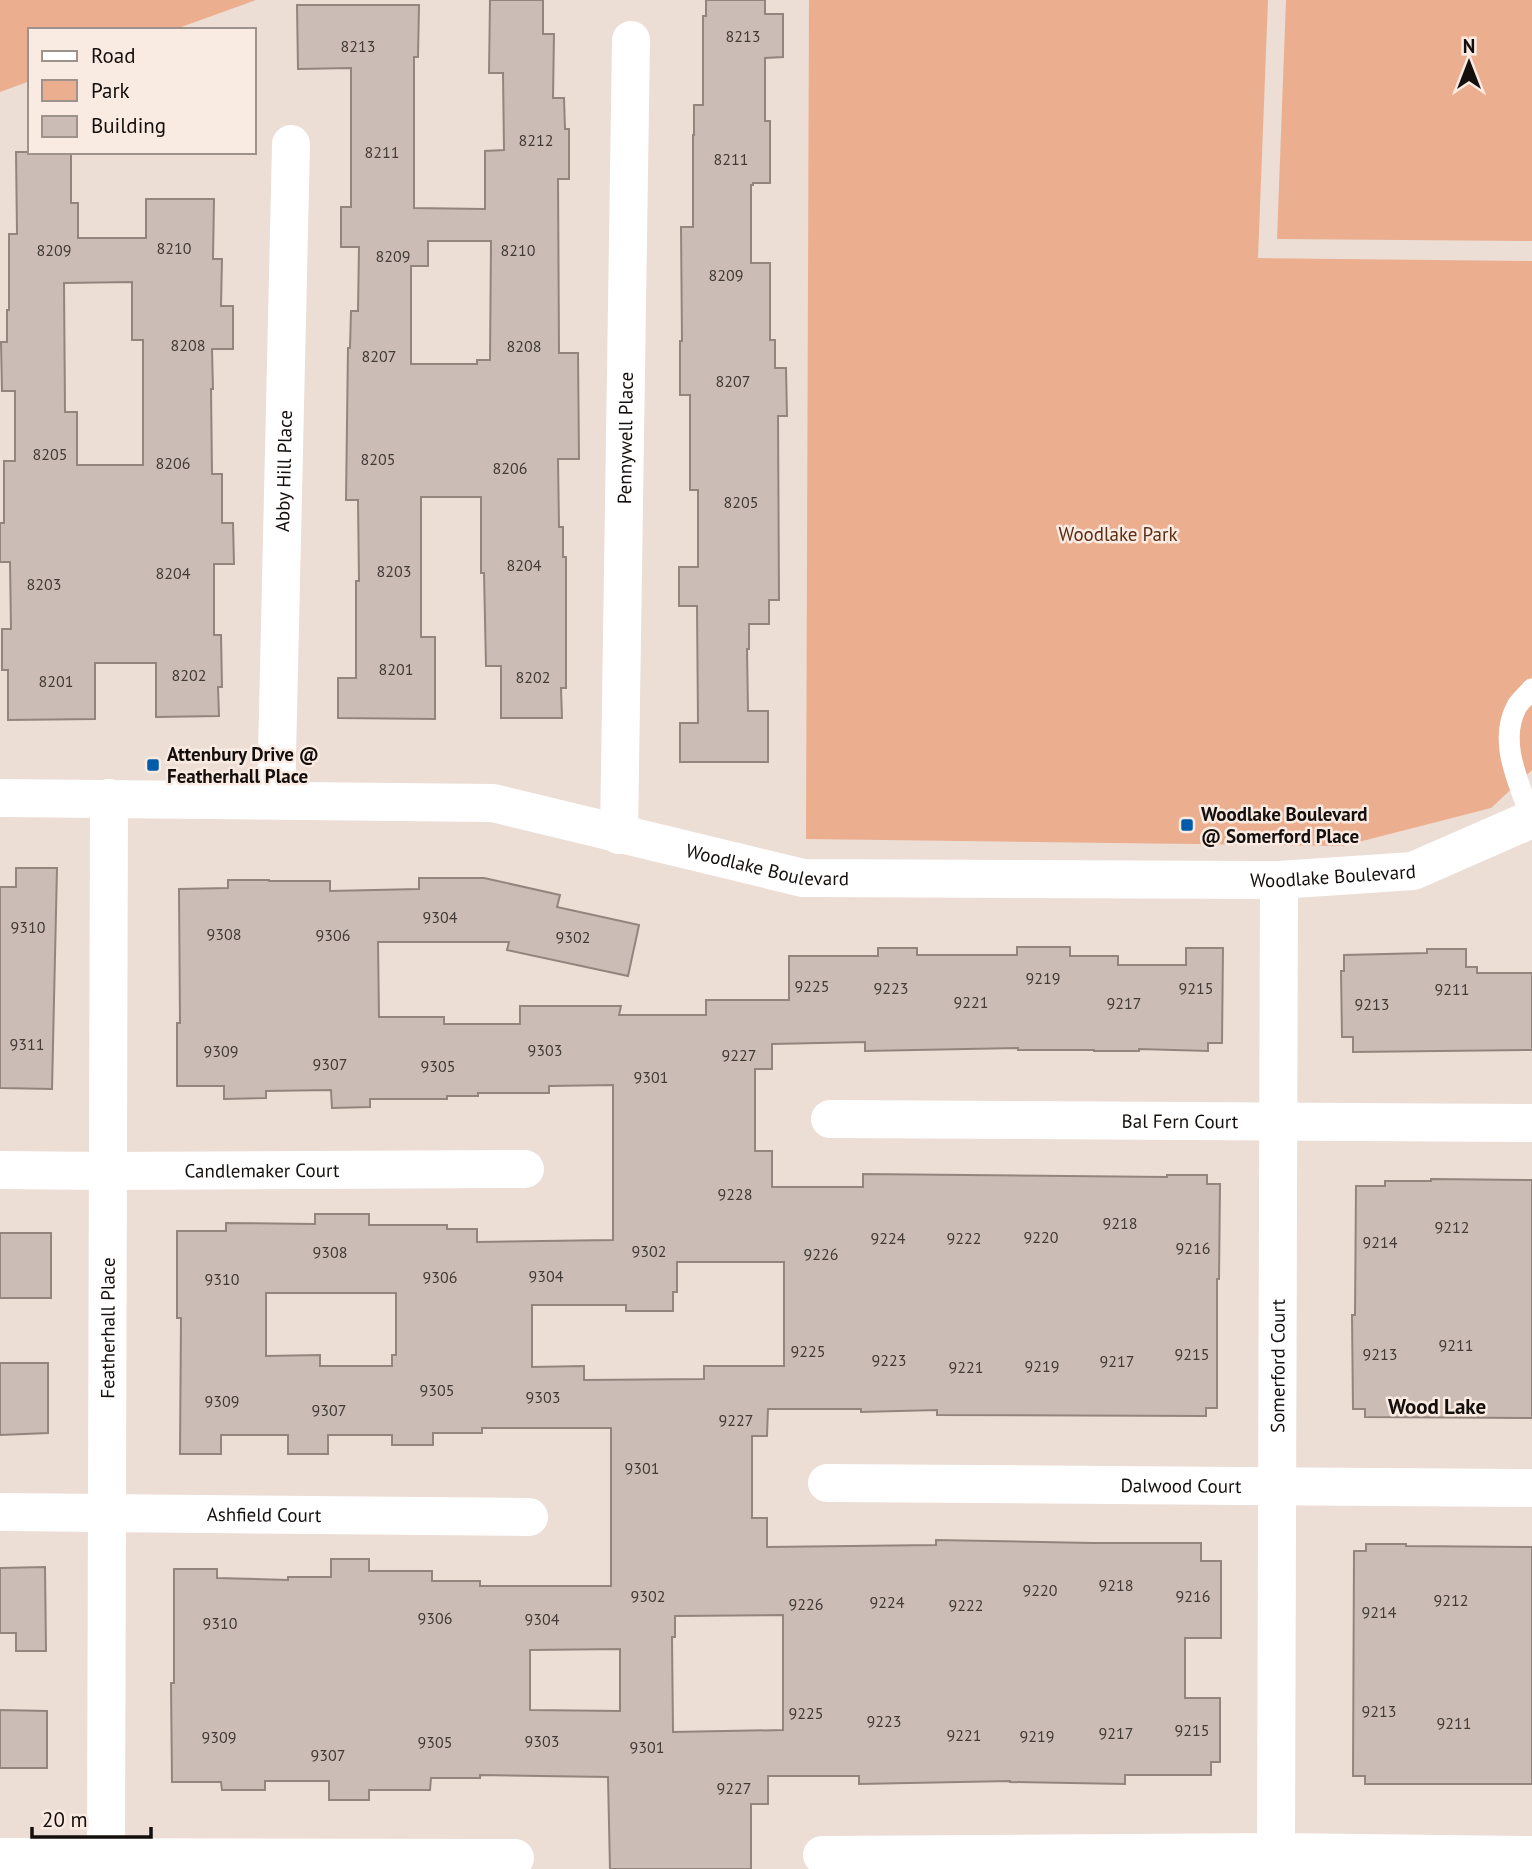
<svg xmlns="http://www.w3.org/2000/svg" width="1532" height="1869" viewBox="0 0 1532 1869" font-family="'PT Sans',sans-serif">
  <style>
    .green { fill: #ebaf90 }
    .building { fill: #cbbdb5; stroke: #93857e; stroke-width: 2; fill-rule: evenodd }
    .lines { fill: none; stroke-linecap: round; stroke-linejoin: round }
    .service { stroke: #fff; stroke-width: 21 }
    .minor { stroke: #fff; stroke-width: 38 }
    .tertiary { stroke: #fff; stroke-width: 38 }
    .poi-dot { fill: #005ba8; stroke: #f9eae2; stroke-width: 2.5 }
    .labels { text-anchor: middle; stroke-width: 5; stroke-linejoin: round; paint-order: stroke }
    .number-label { font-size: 16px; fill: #423a36 }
    .street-label { font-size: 19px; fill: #140f0c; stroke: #f9eae2 }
    .park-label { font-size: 19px; fill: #5b2e15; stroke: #f9eae2 }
    .poi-label { font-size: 19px; font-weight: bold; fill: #140f0c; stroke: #f9eae2; text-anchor: start }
    .neighbourhood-label { font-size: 21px; font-weight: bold; fill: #140f0c; stroke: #f9eae2 }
  </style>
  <rect width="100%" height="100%" fill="#ecddd5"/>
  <!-- green -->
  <path class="green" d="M 0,0 L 256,0 L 173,30 L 30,30 L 30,81 L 0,92 Z
    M 809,0 L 1268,0 L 1258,258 L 1532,261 L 1532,770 L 1491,808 L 1343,846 L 806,839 Z
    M 1286,0 L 1532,0 L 1532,241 L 1277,239 Z"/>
  <!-- building -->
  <path class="building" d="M 490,0 L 543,0 L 543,34 L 554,34 L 553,98 L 564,98 L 565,129 L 569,129 L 569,179 L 558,179 L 559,353 L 578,353 L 579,459 L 558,459 L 559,527 L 563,527 L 563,557 L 566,557 L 566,688 L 561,688 L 562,718 L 501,718 L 501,666 L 486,666 L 484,573 L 481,573 L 481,497 L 421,497 L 421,637 L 435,637 L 435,719 L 338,718 L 338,678 L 356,678 L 356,581 L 359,581 L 358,500 L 346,500 L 348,348 L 350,348 L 351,311 L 358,311 L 359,247 L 341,247 L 341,207 L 351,207 L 351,68 L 298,69 L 297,5 L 419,5 L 418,57 L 414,57 L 414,208 L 485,209 L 485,151 L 504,150 L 503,73 L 489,73 ZM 428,241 L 491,241 L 490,360 L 477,360 L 477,364 L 411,364 L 411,266 L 428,266 Z
    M 706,0 L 765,0 L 765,14 L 783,14 L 783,57 L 765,58 L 765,121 L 770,121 L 770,183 L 753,183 L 753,185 L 751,185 L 751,263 L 770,263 L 770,340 L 775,340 L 775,368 L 786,368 L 787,416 L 778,416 L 779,600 L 769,600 L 769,624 L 749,624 L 749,649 L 747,649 L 748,711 L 768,711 L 768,762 L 680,762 L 680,723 L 698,723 L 697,606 L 679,606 L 679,567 L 698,567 L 698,490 L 690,490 L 690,395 L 680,395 L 680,341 L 682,341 L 681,227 L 693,227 L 693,135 L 694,135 L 694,105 L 703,105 L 703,16 L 706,16 Z
    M 16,152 L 71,152 L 71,203 L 78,203 L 78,238 L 146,238 L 146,199 L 214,199 L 213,259 L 222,259 L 221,306 L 233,306 L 233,349 L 212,349 L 213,389 L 211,389 L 212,474 L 222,474 L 222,523 L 233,523 L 234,564 L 214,564 L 214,635 L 221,635 L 222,687 L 218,687 L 219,716 L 156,717 L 156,663 L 95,663 L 95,719 L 8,720 L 8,670 L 2,670 L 2,629 L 11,629 L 10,562 L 0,562 L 0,523 L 4,523 L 4,461 L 15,461 L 15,391 L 2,391 L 1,342 L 7,342 L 7,310 L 9,310 L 9,234 L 17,234 ZM 132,282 L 132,340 L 143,340 L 143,465 L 77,465 L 77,412 L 65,412 L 64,283 Z
    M 16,868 L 57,868 L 52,1089 L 0,1088 L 0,887 L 16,887 Z
    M 419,878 L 484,878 L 560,895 L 557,907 L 639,925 L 628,976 L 507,950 L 509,942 L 378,942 L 379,1017 L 444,1017 L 444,1024 L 520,1024 L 520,1006 L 621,1006 L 619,1015 L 706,1015 L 706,1000 L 789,1000 L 789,956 L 878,956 L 878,948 L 917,948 L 917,955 L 1017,955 L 1017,947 L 1070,947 L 1070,956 L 1118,956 L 1118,965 L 1186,965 L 1186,948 L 1223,948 L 1222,1043 L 1208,1043 L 1208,1051 L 1139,1049 L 1139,1051 L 1094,1051 L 1094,1050 L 1018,1050 L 1018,1048 L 865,1051 L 865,1042 L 772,1044 L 772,1069 L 755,1069 L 755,1151 L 772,1151 L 772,1187 L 863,1187 L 863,1174 L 1167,1177 L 1167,1175 L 1207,1175 L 1207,1184 L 1220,1184 L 1219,1279 L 1217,1279 L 1217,1408 L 1206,1408 L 1206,1416 L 937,1415 L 937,1410 L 861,1412 L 861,1409 L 768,1409 L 767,1436 L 752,1436 L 752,1518 L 767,1518 L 767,1547 L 936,1545 L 936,1540 L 1092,1543 L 1201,1543 L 1201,1561 L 1221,1561 L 1221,1638 L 1185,1638 L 1185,1698 L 1220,1698 L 1220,1762 L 1211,1762 L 1211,1775 L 1125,1775 L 1125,1784 L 1010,1782 L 1010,1781 L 859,1784 L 859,1776 L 768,1776 L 768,1804 L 751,1804 L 751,1869 L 610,1869 L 608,1777 L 480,1775 L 480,1778 L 431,1778 L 430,1790 L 369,1790 L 369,1800 L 329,1800 L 329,1781 L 265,1781 L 265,1790 L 222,1790 L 221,1782 L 172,1782 L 171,1683 L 174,1683 L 174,1569 L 217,1569 L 217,1578 L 288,1580 L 288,1577 L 331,1577 L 331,1559 L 369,1559 L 369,1571 L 432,1571 L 432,1581 L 480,1581 L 480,1586 L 611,1586 L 611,1428 L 482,1428 L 482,1433 L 433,1433 L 433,1445 L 392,1445 L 392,1435 L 328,1435 L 328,1454 L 288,1454 L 288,1435 L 221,1435 L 221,1454 L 180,1454 L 181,1318 L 177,1318 L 177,1231 L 226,1231 L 226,1223 L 315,1224 L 315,1214 L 369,1214 L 369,1225 L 447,1225 L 447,1229 L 477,1229 L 477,1242 L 613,1240 L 613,1085 L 549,1086 L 549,1093 L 478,1093 L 478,1096 L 447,1096 L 447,1099 L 370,1099 L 370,1107 L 332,1108 L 331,1090 L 266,1091 L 266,1098 L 224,1099 L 224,1086 L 177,1086 L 177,1023 L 180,1023 L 179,889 L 228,888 L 228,880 L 269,880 L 269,881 L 330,881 L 330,891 L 419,889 ZM 677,1262 L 784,1262 L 784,1366 L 704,1366 L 704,1379 L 584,1380 L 584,1366 L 532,1367 L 532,1305 L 626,1305 L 626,1311 L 673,1311 L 673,1292 L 677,1292 ZM 266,1293 L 396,1293 L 396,1355 L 392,1355 L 392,1366 L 320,1366 L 320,1355 L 266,1356 ZM 783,1615 L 783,1730 L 673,1732 L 672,1637 L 675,1637 L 675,1616 ZM 620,1649 L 620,1711 L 530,1710 L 530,1650 Z
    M 1427,949 L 1466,949 L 1466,967 L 1477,967 L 1477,973 L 1532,973 L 1532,1050 L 1353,1052 L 1353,1037 L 1342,1037 L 1341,971 L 1344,971 L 1344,955 L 1427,953 Z
    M 1431,1179 L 1532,1180 L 1532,1418 L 1365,1417 L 1365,1409 L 1353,1409 L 1352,1315 L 1355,1315 L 1356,1186 L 1385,1186 L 1385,1181 L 1431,1181 Z
    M 0,1233 L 51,1233 L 51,1298 L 0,1298 Z
    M 0,1363 L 48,1363 L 48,1433 L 0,1435 Z
    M 1366,1544 L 1406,1544 L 1406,1546 L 1532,1547 L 1532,1784 L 1365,1784 L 1365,1776 L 1353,1776 L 1354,1551 L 1366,1551 Z
    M 45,1567 L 46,1651 L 16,1651 L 16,1633 L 0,1633 L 0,1568 Z
    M 0,1710 L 47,1711 L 47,1768 L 0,1768 Z"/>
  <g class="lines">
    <!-- service -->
    <path class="service" d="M 1532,820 C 1520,785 1497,742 1517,706 C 1521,700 1527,695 1532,689"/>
    <!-- minor -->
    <g class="minor">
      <path id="s1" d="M 276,800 L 291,144"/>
      <path id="s2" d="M 619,835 L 631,40"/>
      <path id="s3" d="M 830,1119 L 1532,1123"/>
      <path id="s4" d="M 0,1170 L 108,1171 L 525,1169"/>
      <path id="s5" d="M 827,1483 L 1532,1488"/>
      <path id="s6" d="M 0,1512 L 529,1517"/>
      <path id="s7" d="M 1276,1852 L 1279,880"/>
      <path d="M 822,1855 L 1276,1852 L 1532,1855"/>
      <path id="s8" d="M 106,1856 L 109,798"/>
      <path d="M 0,1857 L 515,1858"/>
    </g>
    <!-- tertiary -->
    <path class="tertiary" id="s9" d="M 0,798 L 493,803 L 803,878 L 1279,880 L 1413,871 L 1532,819"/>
  </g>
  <!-- markers -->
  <g class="poi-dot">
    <rect x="146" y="758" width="14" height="14" rx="3.5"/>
    <rect x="1180" y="818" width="14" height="14" rx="3.5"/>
  </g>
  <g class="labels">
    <!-- number labels -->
    <g class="number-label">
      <text x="743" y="42">8213</text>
      <text x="358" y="52">8213</text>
      <text x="536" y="146">8212</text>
      <text x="382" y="158">8211</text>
      <text x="731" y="165">8211</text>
      <text x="174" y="254">8210</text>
      <text x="54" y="256">8209</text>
      <text x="518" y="256">8210</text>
      <text x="393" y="262">8209</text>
      <text x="726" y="281">8209</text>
      <text x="188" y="351">8208</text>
      <text x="524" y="352">8208</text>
      <text x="379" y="362">8207</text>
      <text x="733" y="387">8207</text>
      <text x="50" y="460">8205</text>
      <text x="378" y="465">8205</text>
      <text x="173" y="469">8206</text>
      <text x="510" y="474">8206</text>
      <text x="741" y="508">8205</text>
      <text x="524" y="571">8204</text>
      <text x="394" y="577">8203</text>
      <text x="173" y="579">8204</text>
      <text x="44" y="590">8203</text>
      <text x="396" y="675">8201</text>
      <text x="189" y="681">8202</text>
      <text x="533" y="683">8202</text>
      <text x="56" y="687">8201</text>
      <text x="440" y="923">9304</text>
      <text x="28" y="933">9310</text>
      <text x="224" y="940">9308</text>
      <text x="333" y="941">9306</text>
      <text x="573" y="943">9302</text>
      <text x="1043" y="984">9219</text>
      <text x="812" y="992">9225</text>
      <text x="891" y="994">9223</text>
      <text x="1196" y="994">9215</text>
      <text x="1452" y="995">9211</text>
      <text x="971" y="1008">9221</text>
      <text x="1124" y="1009">9217</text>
      <text x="1372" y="1010">9213</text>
      <text x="27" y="1050">9311</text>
      <text x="545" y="1056">9303</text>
      <text x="221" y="1057">9309</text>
      <text x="739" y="1061">9227</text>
      <text x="330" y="1070">9307</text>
      <text x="438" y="1072">9305</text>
      <text x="651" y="1083">9301</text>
      <text x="735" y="1200">9228</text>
      <text x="1120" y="1229">9218</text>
      <text x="1452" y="1233">9212</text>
      <text x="1041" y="1243">9220</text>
      <text x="888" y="1244">9224</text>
      <text x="964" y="1244">9222</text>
      <text x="1380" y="1248">9214</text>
      <text x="1193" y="1254">9216</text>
      <text x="649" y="1257">9302</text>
      <text x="330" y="1258">9308</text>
      <text x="821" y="1260">9226</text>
      <text x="546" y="1282">9304</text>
      <text x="440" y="1283">9306</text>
      <text x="222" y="1285">9310</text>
      <text x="1456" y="1351">9211</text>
      <text x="808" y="1357">9225</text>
      <text x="1192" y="1360">9215</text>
      <text x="1380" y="1360">9213</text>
      <text x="889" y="1366">9223</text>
      <text x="1117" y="1367">9217</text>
      <text x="1042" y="1372">9219</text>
      <text x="966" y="1373">9221</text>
      <text x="437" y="1396">9305</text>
      <text x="543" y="1403">9303</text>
      <text x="222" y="1407">9309</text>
      <text x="329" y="1416">9307</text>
      <text x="736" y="1426">9227</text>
      <text x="642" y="1474">9301</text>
      <text x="1116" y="1591">9218</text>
      <text x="1040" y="1596">9220</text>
      <text x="648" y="1602">9302</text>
      <text x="1193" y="1602">9216</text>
      <text x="1451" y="1606">9212</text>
      <text x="887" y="1608">9224</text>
      <text x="806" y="1610">9226</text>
      <text x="966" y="1611">9222</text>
      <text x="1379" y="1618">9214</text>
      <text x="435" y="1624">9306</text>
      <text x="542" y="1625">9304</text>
      <text x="220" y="1629">9310</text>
      <text x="1379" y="1717">9213</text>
      <text x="806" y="1719">9225</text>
      <text x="884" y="1727">9223</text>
      <text x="1454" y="1729">9211</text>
      <text x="1192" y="1736">9215</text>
      <text x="1116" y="1739">9217</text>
      <text x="964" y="1741">9221</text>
      <text x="1037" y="1742">9219</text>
      <text x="219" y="1743">9309</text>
      <text x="542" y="1747">9303</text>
      <text x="435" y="1748">9305</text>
      <text x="647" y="1753">9301</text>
      <text x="328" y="1761">9307</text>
      <text x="734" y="1794">9227</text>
    </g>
    <!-- street labels -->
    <g class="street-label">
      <text dy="7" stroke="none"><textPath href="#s2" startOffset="397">Pennywell Place</textPath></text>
      <text dy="7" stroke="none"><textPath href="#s1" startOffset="329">Abby Hill Place</textPath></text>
      <text dy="7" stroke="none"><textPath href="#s9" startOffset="775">Woodlake Boulevard</textPath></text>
      <text dy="7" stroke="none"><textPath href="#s9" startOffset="1342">Woodlake Boulevard</textPath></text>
      <text dy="7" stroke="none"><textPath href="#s3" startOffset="350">Bal Fern Court</textPath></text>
      <text dy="7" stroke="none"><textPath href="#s4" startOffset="262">Candlemaker Court</textPath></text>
      <text dy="7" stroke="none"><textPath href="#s8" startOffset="528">Featherhall Place</textPath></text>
      <text dy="7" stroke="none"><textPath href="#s7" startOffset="486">Somerford Court</textPath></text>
      <text dy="7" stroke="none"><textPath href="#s5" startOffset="354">Dalwood Court</textPath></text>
      <text dy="7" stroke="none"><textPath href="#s6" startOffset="264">Ashfield Court</textPath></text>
    </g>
    <!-- park labels -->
    <g class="park-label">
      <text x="1118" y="541">Woodlake Park</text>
    </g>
    <!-- poi labels -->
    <g class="poi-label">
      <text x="167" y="761">Attenbury Drive @<tspan x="167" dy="22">Featherhall Place</tspan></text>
      <text x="1201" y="821">Woodlake Boulevard<tspan x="1201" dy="22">@ Somerford Place</tspan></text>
    </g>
    <!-- neighbourhood labels -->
    <g class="neighbourhood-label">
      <text x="1437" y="1414">Wood Lake</text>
    </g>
  </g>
  <!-- legend -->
  <rect x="28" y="28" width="228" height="126" fill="#f9eae2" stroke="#9d928c" stroke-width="2"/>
  <rect x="42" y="51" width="35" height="10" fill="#ffffff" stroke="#9d928c" stroke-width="2"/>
  <text x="91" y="63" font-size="21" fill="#140f0c">Road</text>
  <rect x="42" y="80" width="35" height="21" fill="#ebaf90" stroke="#9d928c" stroke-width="2"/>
  <text x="91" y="98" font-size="21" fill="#140f0c">Park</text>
  <rect x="42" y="116" width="35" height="21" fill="#cbbdb5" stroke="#9d928c" stroke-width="2"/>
  <text x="91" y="133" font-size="21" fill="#140f0c">Building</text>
  <!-- north arrow -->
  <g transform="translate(1469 63)" stroke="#f9eae2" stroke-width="5" paint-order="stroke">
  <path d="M0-5L12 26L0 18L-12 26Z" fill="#140f0c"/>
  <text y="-10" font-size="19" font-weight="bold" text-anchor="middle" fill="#140f0c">N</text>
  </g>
  <!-- scale -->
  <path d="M32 1827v10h119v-10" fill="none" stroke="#140f0c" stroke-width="3.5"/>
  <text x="42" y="1827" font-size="21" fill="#140f0c" stroke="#f9eae2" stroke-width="5" paint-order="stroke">20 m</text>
</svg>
